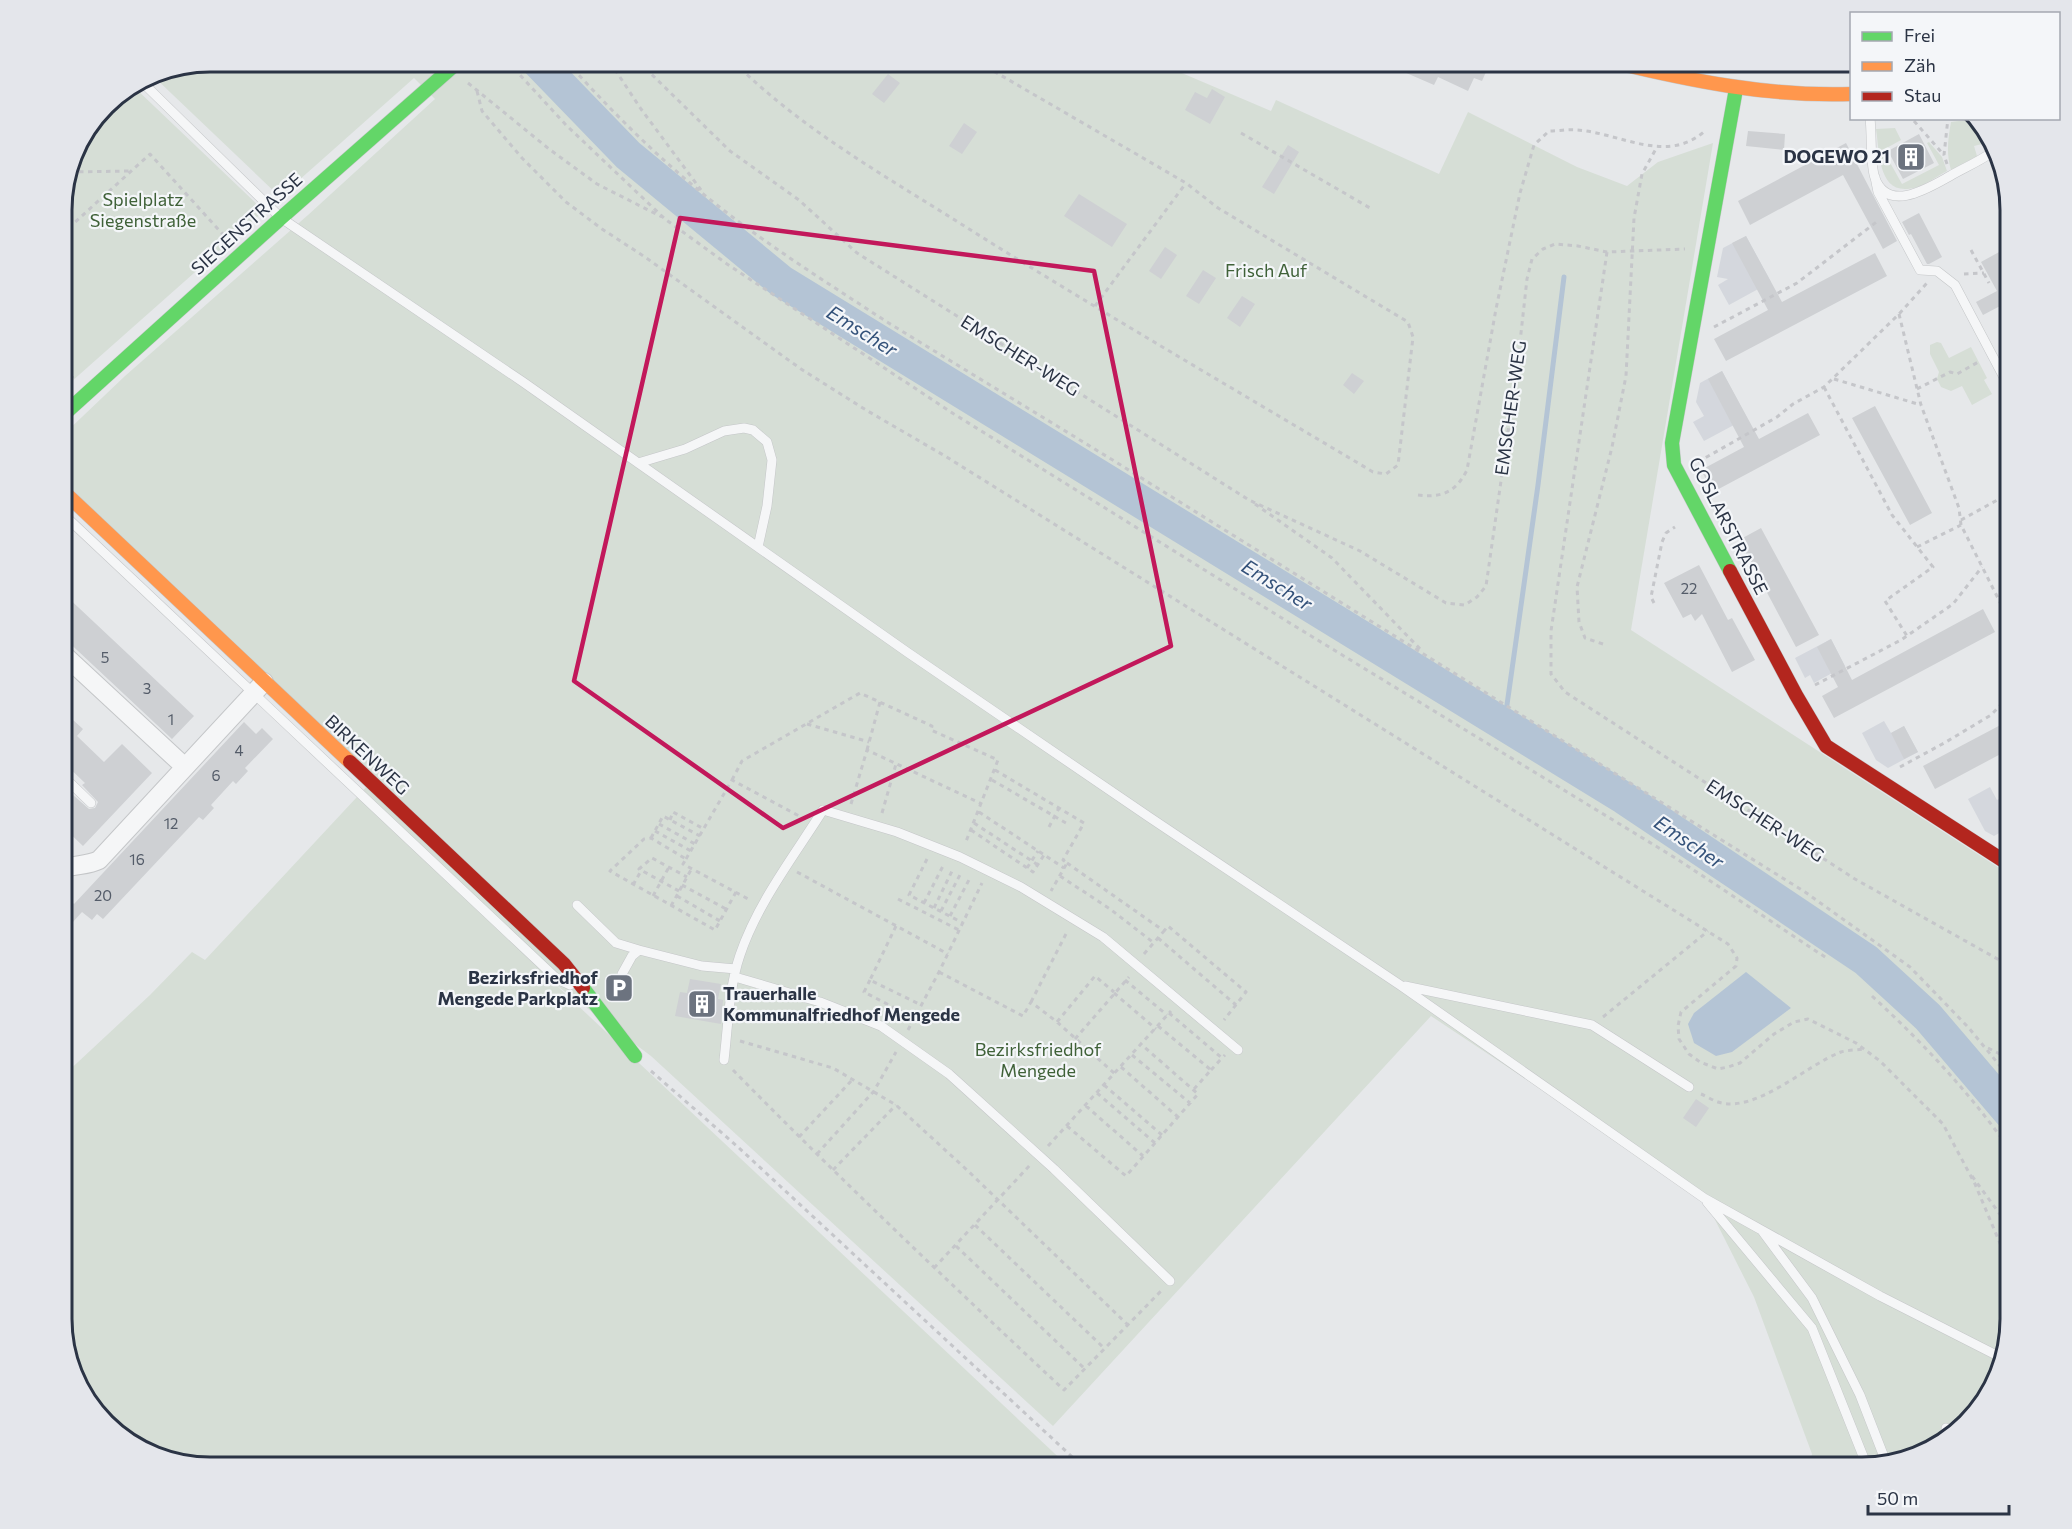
<svg xmlns="http://www.w3.org/2000/svg" width="2072" height="1529" viewBox="0 0 2072 1529" font-family="Commissioner,sans-serif">
  <style>
    .built { fill: #d4d7dd }
    .green { fill: #d6ded6 }
    .water { fill: #b4c4d5 }
    .lines { fill: none; stroke-linecap: round; stroke-linejoin: round }
    .stream { stroke: #b4c4d5; stroke-width: 5 }
    .river { stroke: #b4c4d5; stroke-width: 33 }
    .building { fill: #ced0d3 }
    .lane-casing { stroke: #c4c6c8; stroke-width: 10 }
    .street-casing { stroke: #c4c6c8; stroke-width: 20 }
    .fast-casing { stroke: #c4c6c8; stroke-width: 15 }
    .slow-casing { stroke: #c4c6c8; stroke-width: 15 }
    .jam-casing { stroke: #c4c6c8; stroke-width: 15 }
    .path { stroke: #c5c6ca; stroke-width: 3; stroke-dasharray: 4.5 4.5; stroke-linecap: butt }
    .lane { stroke: #f5f6f7; stroke-width: 9 }
    .street { stroke: #f5f6f7; stroke-width: 18 }
    .fast { stroke: #63d668; stroke-width: 14 }
    .slow { stroke: #ff974d; stroke-width: 14 }
    .jam { stroke: #b3261e; stroke-width: 14 }
    .marked { fill: none; stroke: #c2185b; stroke-width: 4.5; stroke-linejoin: round }
    .labels { text-anchor: middle; stroke-width: 4.5; stroke-linejoin: round; paint-order: stroke }
    .number-label { font-size: 15px; fill: #545c69 }
    .poi-label { font-size: 18px; font-weight: bold; fill: #2b3445; stroke: #f4f6f9; text-anchor: end }
    .park-label { font-size: 18px; fill: #3f6138; stroke: #f4f6f9 }
    .street-label { font-size: 18px; fill: #2b3445; stroke: #f4f6f9 }
    .water-label { font-size: 20px; font-style: italic; fill: #34527a; stroke: #f4f6f9 }
    .rim { fill: none; stroke: #2b3445; stroke-width: 3 }
  </style>
  <rect width="100%" height="100%" fill="#e6e8ea"/>
  <!-- built -->
  <path class="built" d="M 1746,236 L 1771,282 L 1729,305 L 1718,285 L 1728,279 L 1717,277 L 1723,248 Z
    M 1722,371 L 1747,418 L 1704,441 L 1693,422 L 1704,416 L 1696,402 L 1700,383 Z
    M 1831,639 L 1845,666 L 1814,683 L 1810,675 L 1805,678 L 1795,658 Z
    M 1884,721 L 1891,733 L 1904,726 L 1918,752 L 1888,768 L 1876,760 L 1862,733 Z
    M 1990,787 L 1997,800 L 2010,793 L 2010,827 L 1994,836 L 1985,831 L 1968,799 Z"/>
  <!-- green -->
  <path class="green" d="M 211,62 L 538,62 L 628,155 L 707,219 L 559,62 L 1156,62 L 1271,111 L 1276,100 L 1439,174 L 1468,112 L 1577,167 L 1627,186 L 1658,162 L 1713,143 L 1631,630 L 2010,875 L 2010,1319 L 2003,1366 L 1980,1409 L 1928,1452 L 1861,1467 L 1809,1467 L 1812,1454 L 1754,1297 L 1704,1198 L 1431,1016 L 1053,1426 L 651,1056 L 556,985 L 1069,1467 L 210,1467 L 163,1460 L 120,1437 L 77,1385 L 62,1328 L 62,1075 L 63,1076 L 150,995 L 192,952 L 205,960 L 370,783 L 62,479 L 62,436 L 125,376 L 308,215 L 435,99 L 414,78 L 280,197 L 151,74 Z
    M 133,86 L 264,211 L 62,390 L 62,200 L 77,145 L 112,99 Z
    M 1974,119 L 1982,144 L 1974,146 L 1977,156 L 1951,170 C 1946,153 1948,139 1951,122 Z
    M 1895,128 L 1901,140 L 1883,150 L 1902,184 L 1939,165 L 1927,143 L 1929,142 L 1942,157 L 1947,171 C 1937,176 1927,184 1917,187 C 1878,199 1880,155 1876,129 Z
    M 1937,342 L 1941,343 L 1949,358 L 1971,347 L 1987,378 L 1984,380 L 1992,394 L 1972,405 L 1962,386 L 1951,391 L 1941,387 L 1937,379 L 1939,372 L 1930,354 L 1930,345 Z"/>
  <!-- water -->
  <path class="water" d="M 1746,972 L 1791,1008 L 1732,1052 L 1716,1056 L 1694,1043 L 1688,1024 L 1694,1013 Z"/>
  <g class="lines">
    <!-- stream -->
    <path class="stream" d="M 1504,726 L 1538,485 L 1564,277"/>
    <!-- river -->
    <path class="river" d="M 538,62 L 628,155 L 781,281 L 1624,798 L 1866,960 L 1928,1017 L 2010,1113"/>
  </g>
  <!-- building -->
  <path class="building" d="M 1381,62 L 1480,62 L 1489,65 L 1482,81 L 1474,78 L 1468,91 L 1438,77 L 1434,85 Z
    M 888,74 L 900,83 L 884,103 L 872,94 Z
    M 1212,89 L 1225,97 L 1210,124 L 1185,110 L 1195,92 L 1207,98 Z
    M 964,123 L 977,132 L 962,154 L 949,146 Z
    M 1748,131 L 1785,134 L 1784,150 L 1746,146 Z
    M 1919,134 L 1934,163 L 1903,179 L 1888,151 Z
    M 1846,143 L 1897,241 L 1883,249 L 1843,175 L 1750,225 L 1738,201 Z
    M 1288,145 L 1299,152 L 1274,194 L 1262,187 Z
    M 1079,194 L 1127,224 L 1112,247 L 1064,216 Z
    M 1919,213 L 1942,257 L 1929,264 L 1927,264 L 1911,234 L 1909,235 L 1902,222 Z
    M 1746,236 L 1782,302 L 1875,253 L 1887,276 L 1726,361 L 1714,339 L 1768,310 L 1732,243 Z
    M 2010,246 L 2010,317 L 2004,304 L 1983,315 L 1976,302 L 1997,291 L 1981,262 Z
    M 1165,247 L 1177,255 L 1161,279 L 1149,271 Z
    M 1203,270 L 1216,278 L 1199,304 L 1186,296 Z
    M 1242,296 L 1255,304 L 1240,327 L 1227,318 Z
    M 1722,371 L 1759,439 L 1808,413 L 1820,435 L 1713,492 L 1701,470 L 1744,447 L 1708,379 Z
    M 1352,373 L 1364,381 L 1354,394 L 1343,385 Z
    M 1875,406 L 1932,513 L 1910,525 L 1852,418 Z
    M 1761,528 L 1819,635 L 1796,647 L 1739,540 Z
    M 1699,565 L 1728,620 L 1732,618 L 1755,660 L 1732,672 L 1702,614 L 1695,621 L 1691,614 L 1683,618 L 1664,583 Z
    M 62,592 L 194,716 L 172,739 L 62,636 Z
    M 1983,609 L 1995,632 L 1834,718 L 1822,696 L 1838,687 L 1817,647 L 1831,639 L 1852,680 Z
    M 62,710 L 83,729 L 77,736 L 104,762 L 122,744 L 152,773 L 83,846 L 62,826 L 62,808 L 73,795 L 89,809 L 95,808 L 98,802 L 82,785 L 85,783 L 62,761 Z
    M 2010,720 L 2010,749 L 1935,789 L 1923,766 Z
    M 244,722 L 256,734 L 262,728 L 273,739 L 245,768 L 248,771 L 236,784 L 233,781 L 211,805 L 214,808 L 203,820 L 199,817 L 103,919 L 97,914 L 92,920 L 82,912 L 62,934 L 62,892 L 74,904 Z
    M 1904,726 L 1918,752 L 1904,759 L 1891,733 Z
    M 690,979 L 721,984 L 718,999 L 723,1000 L 721,1024 L 675,1016 L 680,992 L 687,993 Z
    M 1696,1099 L 1709,1108 L 1696,1127 L 1683,1118 Z"/>
  <g class="lines">
    <!-- lane casing -->
    <g class="lane-casing">
      <path id="lane" d="M 141,81 L 281,218 L 523,382 L 907,652 L 1149,817 L 1400,985 L 1704,1198 L 1880,1296 L 2004,1359
        M 1870,118 C 1872,134 1870,165 1875,178 C 1888,214 1930,187 1950,176 C 1964,168 1978,162 1991,153
        M 1875,177 L 1878,192 L 1920,270 L 1937,271 L 1955,285 L 2010,389
        M 638,463 L 685,449 L 724,431 L 744,428 L 753,430 L 767,442 L 772,460 L 767,506 L 758,547
        M 62,513 L 557,979 L 570,985
        M 62,775 L 91,803
        M 577,905 L 616,943 L 639,950
        M 622,974 L 632,956 L 639,950 L 702,966 L 736,969
        M 735,977 L 820,1002 L 881,1026 L 949,1074 L 1054,1169 L 1170,1281
        M 1405,986 L 1592,1025 L 1689,1087
        M 724,1060 C 728,1026 729,987 740,955 C 758,902 794,856 823,810 L 897,832 L 960,857 L 1021,887 L 1103,937 L 1238,1050
        M 1707,1202 L 1812,1328 L 1867,1466
        M 1763,1232 L 1812,1298 L 1860,1395 L 1886,1462
        M 1946,1428 L 1946,1437"/>
    </g>
    <!-- street casing -->
    <g class="street-casing">
      <path id="street" d="M 62,653 L 185,767
        M 62,869 C 75,864 87,866 99,860 L 264,682"/>
    </g>
    <!-- fast casing -->
    <g class="fast-casing">
      <path id="fast" d="M 62,416 L 281,218 L 458,62
        M 1730,571 L 1674,465 L 1672,443 L 1736,89
        M 583,988 L 635,1056"/>
    </g>
    <!-- slow casing -->
    <g class="slow-casing">
      <path id="slow" d="M 1613,62 C 1692,81 1770,97 1852,94
        M 62,490 L 350,762"/>
    </g>
    <!-- jam casing -->
    <g class="jam-casing">
      <path id="jam" d="M 1730,571 L 1796,695 L 1826,746 L 2010,865
        M 350,762 L 564,964 L 583,988"/>
    </g>
    <!-- path -->
    <path class="path" d="M 508,62 L 566,125 L 665,219 L 727,264 L 954,414 L 1293,625 L 1677,859 L 1828,959
      M 567,62 C 605,104 646,146 690,183 C 751,235 820,278 887,322 L 1111,459 L 1805,892 L 1910,967 L 1968,1027 L 2010,1078
      M 610,62 L 641,109 L 701,190
      M 639,62 L 730,151 L 799,200 L 857,253 L 1249,500 L 1360,551 L 1446,603 L 1465,605 L 1477,597 L 1486,586 L 1517,369 L 1527,279 L 1532,259 L 1543,249 L 1555,244 L 1578,246 L 1607,252 L 1685,249
      M 734,62 C 799,127 880,173 958,222 C 1094,308 1234,389 1373,472 L 1386,474 L 1398,465 L 1413,337 L 1408,322 L 1218,208 L 1186,183 L 978,62
      M 468,83 L 549,149 L 597,184 L 662,217
      M 477,91 L 482,111 L 522,158 L 566,202 L 602,229 L 645,257 L 801,369 L 866,410 L 945,456 L 1728,944 L 1737,958 L 1736,966 L 1681,1012 L 1678,1026 L 1679,1039 L 1689,1054 L 1700,1062 L 1718,1069 L 1728,1067 L 1740,1063 L 1774,1034 L 1794,1022 L 1808,1019 L 1856,1043 L 1880,1061 L 1943,1124 L 1975,1184 L 2010,1267
      M 1914,121 L 1944,155
      M 1241,133 L 1370,208
      M 1947,164 L 1944,155 L 1948,118
      M 70,172 L 130,171
      M 62,234 L 150,154 L 227,239
      M 1971,250 L 1989,283
      M 1607,252 L 1551,631 L 1551,674 L 1565,692 L 1855,879 L 2010,966
      M 1964,274 L 1984,273
      M 1095,306 L 1186,183
      M 1899,314 L 1921,405 L 1959,508 L 1961,525 L 2010,622
      M 1714,327 L 1797,283 L 1879,220
      M 62,362 L 73,378
      M 1834,379 L 1921,405
      M 1824,387 L 1892,515 L 1933,567 L 1885,601 L 1907,636
      M 1917,389 L 1950,372 L 1957,374 L 1980,361
      M 1698,462 L 1777,417 L 1793,404 L 1824,387 L 1899,314 L 1927,283
      M 1418,495 C 1442,498 1456,492 1467,470 L 1496,309 L 1520,193 L 1534,145 L 1549,131 C 1558,131 1568,129 1577,130 C 1621,133 1666,165 1705,131
      M 1255,504 L 1332,558 L 1423,652
      M 1961,520 L 2010,493
      M 1917,547 L 1961,525
      M 1654,603 L 1651,597 L 1662,542 L 1666,533 L 1675,527
      M 2003,608 L 2010,605
      M 1603,644 L 1585,638 L 1579,622 L 1577,587 L 1612,447 L 1626,376 L 1634,218 L 1642,174 L 1657,147
      M 1815,685 L 1901,640 L 1953,604 L 1982,567
      M 807,724 L 869,742
      M 867,750 L 880,702
      M 1900,767 L 1946,742 L 1991,715 L 2010,695
      M 995,770 L 1084,823 L 1063,860 L 1067,863 L 1051,891
      M 732,780 L 742,761 L 860,693 L 932,726 L 931,730 L 998,760 L 965,844
      M 992,780 L 1066,823
      M 851,804 L 867,750 L 982,804
      M 979,812 L 1064,868
      M 882,813 L 896,764
      M 670,820 L 673,812 L 704,829
      M 974,823 L 1038,865
      M 659,824 L 695,844
      M 1049,827 L 1059,808
      M 971,830 L 1033,872 L 1044,855
      M 655,831 L 691,851
      M 651,838 L 663,816 L 700,836
      M 686,859 L 732,780 L 801,817
      M 927,859 L 909,895 L 963,923
      M 1067,863 L 1164,931 L 1168,926 L 1246,992 L 1224,1020
      M 1027,868 L 1038,851
      M 797,872 L 948,954
      M 1060,876 L 1110,909 L 1154,943
      M 633,885 L 641,871
      M 682,885 L 726,909
      M 679,891 L 639,869 L 652,858 L 687,877
      M 736,892 L 715,930 L 610,871 L 644,839 L 651,838 L 686,859 L 683,864 L 750,900
      M 653,896 L 669,867
      M 677,896 L 720,921
      M 898,899 L 959,930
      M 924,903 L 944,864
      M 671,906 L 692,868
      M 934,908 L 953,869
      M 941,911 L 961,873
      M 950,916 L 970,878
      M 896,926 L 870,980 L 921,1005
      M 1158,938 L 1236,1005
      M 1144,954 L 1164,931
      M 939,972 L 1023,1016 L 1031,1002 L 1057,1022 L 1115,1074
      M 870,980 L 864,992 L 914,1018
      M 1125,980 L 1167,1015
      M 1114,993 L 1156,1029
      M 1872,996 C 1923,1043 1970,1093 2010,1150
      M 1031,1002 L 1068,930
      M 1169,1013 L 1222,1058 L 1225,1055
      M 1603,1017 L 1708,931
      M 1057,1022 L 1095,976 L 1114,992
      M 1158,1026 L 1211,1070 L 1194,1089
      M 908,1030 L 939,972 L 982,883
      M 1075,1039 L 1129,977
      M 740,1041 L 833,1068 L 896,1105 L 967,1170 L 1128,1325
      M 1988,1048 L 2010,1059
      M 1132,1055 L 1190,1103
      M 1121,1067 L 1178,1117
      M 733,1070 C 841,1180 952,1285 1064,1390 L 1161,1291
      M 1211,1070 L 1222,1058
      M 651,1071 L 738,1147 L 1083,1467
      M 1104,1085 L 1162,1135
      M 1097,1093 L 1155,1143
      M 1701,1094 C 1706,1096 1712,1100 1718,1102 C 1756,1114 1806,1065 1841,1052 C 1848,1050 1857,1050 1864,1049
      M 1086,1106 L 1143,1156
      M 1067,1126 L 1126,1176 L 1198,1094 L 1142,1045
      M 799,1137 L 853,1079
      M 1048,1146 L 1171,1011
      M 817,1154 L 874,1091 L 896,1052
      M 833,1170 L 896,1105
      M 1972,1176 L 2010,1228
      M 975,1225 L 1105,1349
      M 956,1246 L 1085,1369
      M 934,1268 L 1031,1164"/>
    <!-- lane -->
    <use href="#lane" class="lane"/>
    <!-- street -->
    <use href="#street" class="street"/>
    <!-- fast -->
    <use href="#fast" class="fast"/>
    <!-- slow -->
    <use href="#slow" class="slow"/>
    <!-- jam -->
    <use href="#jam" class="jam"/>
  </g>
  <!-- marked area -->
  <path class="marked" d="M 680,218 L 1094,271 L 1171,646 L 783,828 L 574,681 Z"/>
  <!-- icons -->
  <defs>
    <g id="building-square" transform="scale(1.5)"><rect x="-9" y="-9" width="18" height="18" rx="4" fill="#6c737f" stroke="#f4f6f9"/><path d="M-4-6H4V6H1V3H-1V6H-4ZM-2.5-4.3h1.7v1.8h-1.7ZM.8-4.3h1.7v1.8H.8ZM-2.5-1h1.7V.8h-1.7ZM.8-1h1.7V.8H.8Z" fill="#fff"/></g>
    <g id="parking-square" transform="scale(1.5)"><rect x="-9" y="-9" width="18" height="18" rx="4" fill="#6c737f" stroke="#f4f6f9"/><path d="M-3.5-5.5H1a3.5 3.5 0 0 1 0 7H-1V5.5H-3.5ZM-1-3.4V-.6H.8a1.4 1.4 0 0 0 0-2.8Z" fill="#fff"/></g>
  </defs>
  <g fill-rule="evenodd">
    <use href="#building-square" x="1911" y="157"/>
    <use href="#parking-square" x="619" y="988"/>
    <use href="#building-square" x="702" y="1004"/>
  </g>
  <g class="labels">
    <!-- number labels -->
    <g class="number-label">
      <text x="1689" y="594">22</text>
      <text x="105" y="663">5</text>
      <text x="147" y="694">3</text>
      <text x="171" y="725">1</text>
      <text x="239" y="756">4</text>
      <text x="216" y="781">6</text>
      <text x="171" y="829">12</text>
      <text x="137" y="865">16</text>
      <text x="103" y="901">20</text>
    </g>
    <!-- poi labels -->
    <g class="poi-label">
      <text x="1890" y="163">DOGEWO 21</text>
      <text x="598" y="984">Bezirksfriedhof<tspan x="598" dy="21">Mengede Parkplatz</tspan></text>
      <text x="723" y="1000" text-anchor="start">Trauerhalle<tspan x="723" dy="21">Kommunalfriedhof Mengede</tspan></text>
    </g>
    <!-- park labels -->
    <g class="park-label">
      <text x="143" y="206">Spielplatz<tspan x="143" dy="21">Siegenstraße</tspan></text>
      <text x="1266" y="277">Frisch Auf</text>
      <text x="1038" y="1056">Bezirksfriedhof<tspan x="1038" dy="21">Mengede</tspan></text>
    </g>
    <!-- street labels -->
    <g class="street-label">
      <text transform="translate(247 224) rotate(-42)" y="6">SIEGENSTRASSE</text>
      <text transform="translate(1020 356) rotate(32)" y="6">EMSCHER-WEG</text>
      <text transform="translate(1511 408) rotate(-82)" y="6">EMSCHER-WEG</text>
      <text transform="translate(1728 526) rotate(63)" y="6">GOSLARSTRASSE</text>
      <text transform="translate(367 755) rotate(43)" y="6">BIRKENWEG</text>
      <text transform="translate(1765 821) rotate(33)" y="6">EMSCHER-WEG</text>
    </g>
    <!-- water labels -->
    <g class="water-label">
      <text transform="translate(862 331) rotate(32)" y="7">Emscher</text>
      <text transform="translate(1277 585) rotate(32)" y="7">Emscher</text>
      <text transform="translate(1689 842) rotate(34)" y="7">Emscher</text>
    </g>
  </g>
  <!-- crop -->
  <path d="M0 0H2072V1529H0ZM210 72H1862A138 138 0 0 1 2000 210V1319A138 138 0 0 1 1862 1457H210A138 138 0 0 1 72 1319V210A138 138 0 0 1 210 72Z" fill="#e4e6eb" fill-rule="evenodd"/>
  <path class="rim" d="M210 72H1862A138 138 0 0 1 2000 210V1319A138 138 0 0 1 1862 1457H210A138 138 0 0 1 72 1319V210A138 138 0 0 1 210 72Z"/>
  <!-- legend -->
  <rect x="1850" y="12" width="210" height="108" fill="#f4f6f9" stroke="#a4a8b1" stroke-width="1.5"/>
  <rect x="1862" y="32" width="30" height="9" fill="#63d668" stroke="#a4a8b1" stroke-width="1.5"/>
  <text x="1904" y="42" font-size="18" fill="#2b3445">Frei</text>
  <rect x="1862" y="62" width="30" height="9" fill="#ff974d" stroke="#a4a8b1" stroke-width="1.5"/>
  <text x="1904" y="72" font-size="18" fill="#2b3445">Zäh</text>
  <rect x="1862" y="92" width="30" height="9" fill="#b3261e" stroke="#a4a8b1" stroke-width="1.5"/>
  <text x="1904" y="102" font-size="18" fill="#2b3445">Stau</text>
  <!-- scale -->
  <path d="M1868 1505v9h141v-9" fill="none" stroke="#2b3445" stroke-width="3"/>
  <text x="1877" y="1505" font-size="18" fill="#2b3445" stroke="#f4f6f9" stroke-width="4.5" paint-order="stroke">50 m</text>
</svg>
